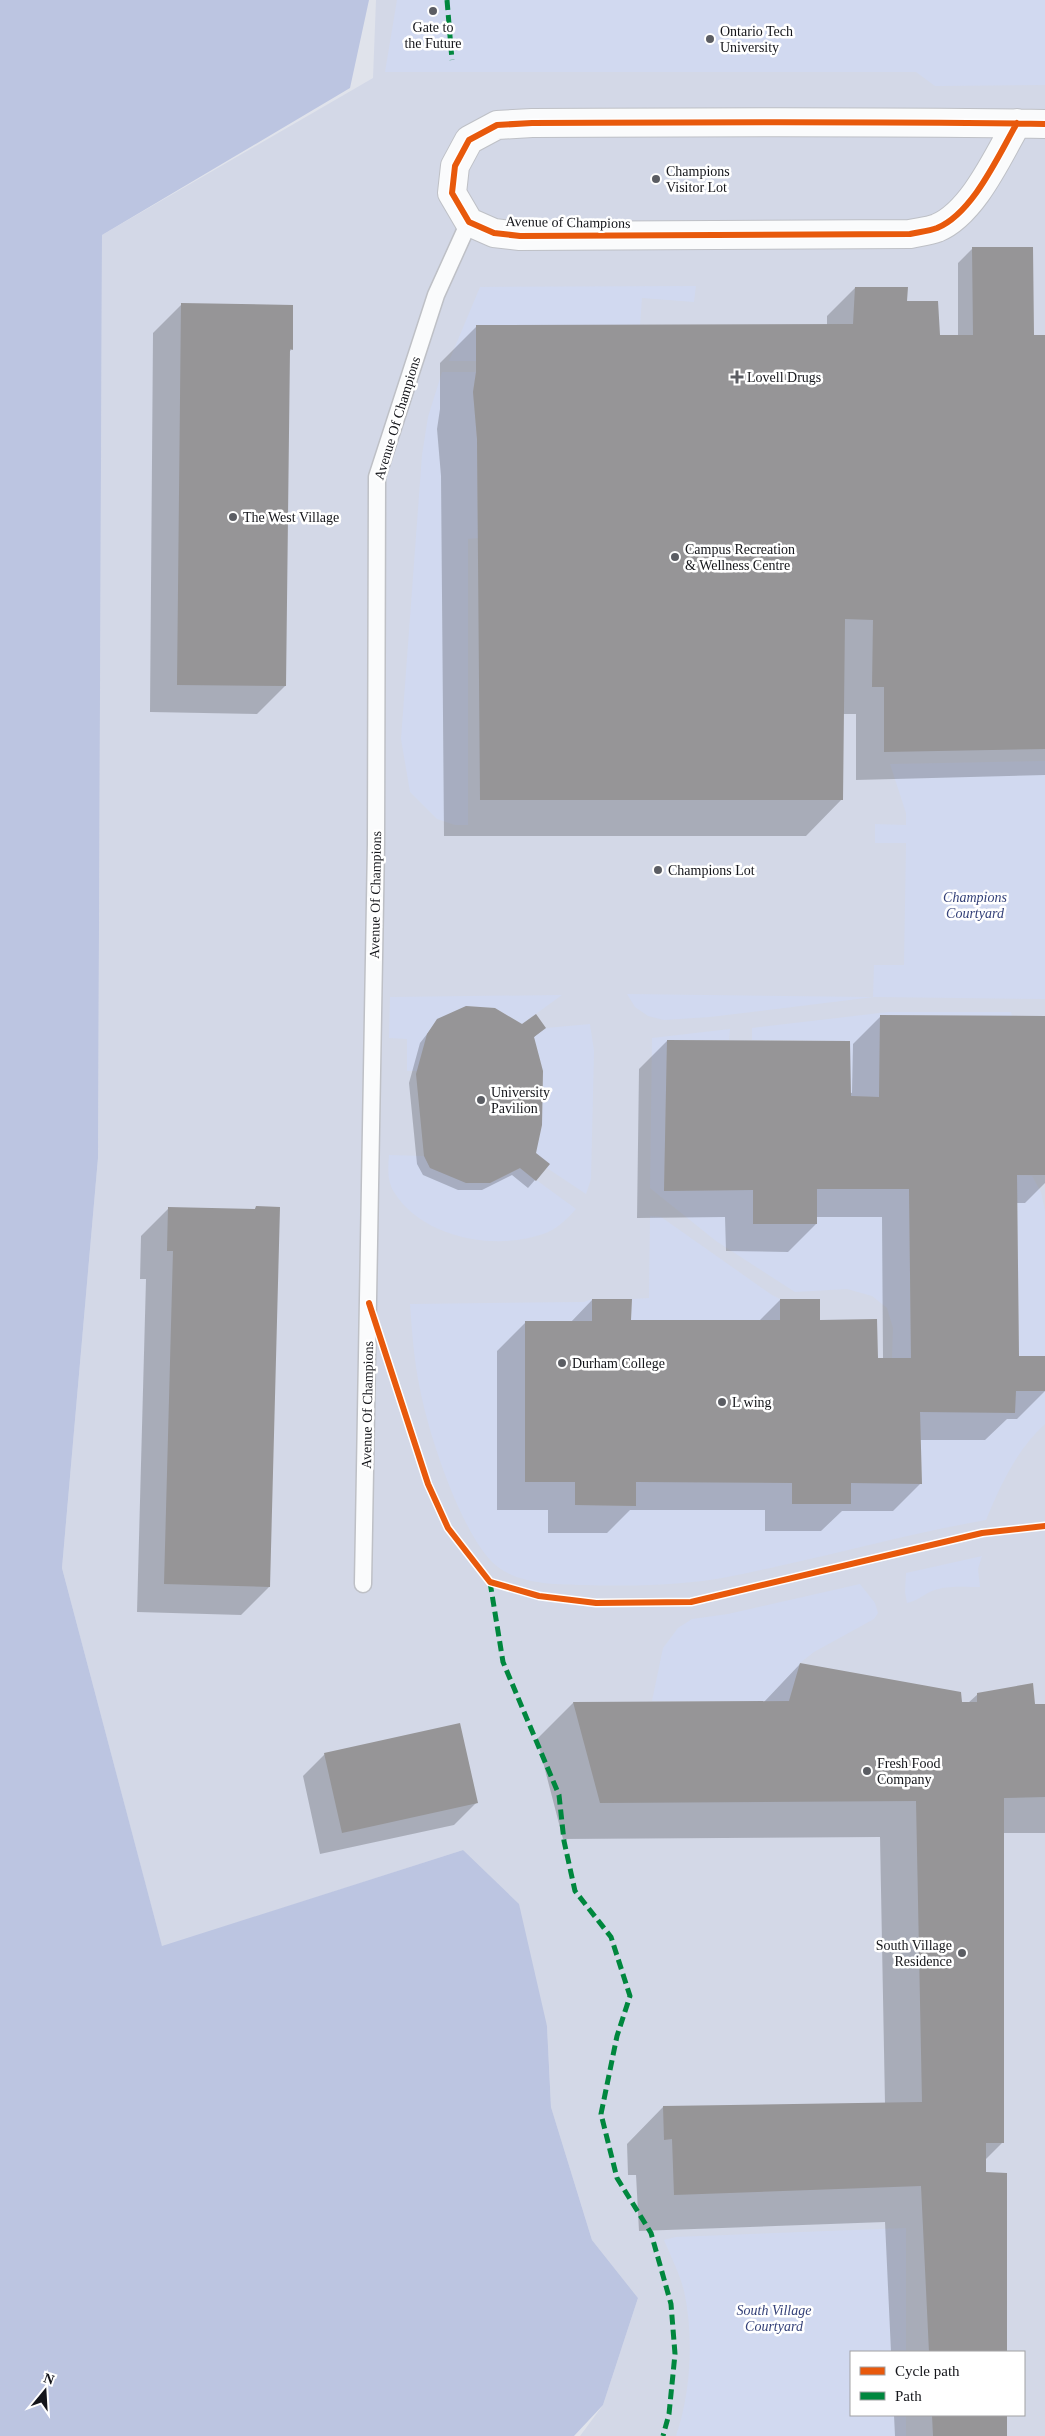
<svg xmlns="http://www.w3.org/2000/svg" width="1045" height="2436" viewBox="0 0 1045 2436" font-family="'Times New Roman',serif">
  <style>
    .built { fill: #d3d8e7; fill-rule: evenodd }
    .green { fill: #d1d9f0 }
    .forest { fill: #bcc5e1 }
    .shadow { fill: #0003 }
    .building { fill: #969597 }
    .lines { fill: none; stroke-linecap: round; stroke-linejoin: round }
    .lane-casing { stroke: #bec0c6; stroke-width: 19 }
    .street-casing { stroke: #bec0c6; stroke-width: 30 }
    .lane { stroke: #fafbfc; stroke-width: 16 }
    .street { stroke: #fafbfc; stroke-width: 28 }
    .quiet { stroke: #00873e; stroke-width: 5; stroke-dasharray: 10 5; stroke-linecap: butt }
    .cycleway-casing { stroke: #fff; stroke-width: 9 }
    .cycleway { stroke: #e8590c; stroke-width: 6 }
    .poi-dot { fill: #5b5d63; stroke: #fff; stroke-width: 2 }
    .labels { text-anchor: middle; stroke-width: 5; stroke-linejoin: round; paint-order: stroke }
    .poi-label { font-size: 14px; fill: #14151a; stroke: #fff; text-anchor: start }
    .street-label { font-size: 14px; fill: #14151a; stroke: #fff }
    .park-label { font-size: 14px; font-style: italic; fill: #354279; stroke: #fff }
  </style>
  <rect width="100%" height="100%" fill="#e0e3eb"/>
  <!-- built -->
  <path class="built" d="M 376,0 L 1045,0 L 1045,2436 L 580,2436 L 603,2405 L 638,2298 L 592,2240 L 551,2107 L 547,2026 L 463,1850 L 162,1947 L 62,1568 L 98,1158 L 102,235 L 373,78 ZM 851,2352 L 1024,2352 L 1024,2415 L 851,2415 Z"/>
  <!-- green -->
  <path class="green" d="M 397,0 L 1045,0 L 1045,85 L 935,86 L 916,72 L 385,72 Z
    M 696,286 L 694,302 L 642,298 L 640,325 L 476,325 L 476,361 L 449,361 L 480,287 Z
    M 442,372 L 476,372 L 473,392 L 477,439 L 478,538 L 468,539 L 468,825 L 455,825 L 437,819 L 410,792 L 401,739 L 422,455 L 428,417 Z
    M 1045,761 L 1045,999 L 874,997 L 710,1017 L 664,1020 L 648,1016 L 635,1007 L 627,994 L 873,997 L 874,965 L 904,965 L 906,843 L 875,843 L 875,824 L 906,825 L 906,813 L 890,764 Z
    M 562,995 L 522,1024 L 495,1008 L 466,1006 L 417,1071 L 407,1071 L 407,1039 L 389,1038 L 390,997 Z
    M 888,1012 L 1011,1012 L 1012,1016 L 880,1015 L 879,1097 L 851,1096 L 849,1041 L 752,1040 L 752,1028 Z
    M 590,1024 L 594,1051 L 591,1179 L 586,1194 L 547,1168 L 549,1165 L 536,1153 L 542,1125 L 543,1071 L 534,1037 L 546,1028 Z
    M 730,1029 L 729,1040 L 667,1040 L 664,1191 L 753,1190 L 753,1224 L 817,1224 L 817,1189 L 909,1189 L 911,1358 L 892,1358 L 893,1328 L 887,1308 L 872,1296 L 847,1289 L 795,1292 L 716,1241 L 650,1188 L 652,1038 Z
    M 389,1155 L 424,1156 L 466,1183 L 490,1183 L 520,1168 L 576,1209 C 567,1219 556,1230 543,1234 C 495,1251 422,1238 394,1192 C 387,1181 388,1167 389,1155 Z
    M 1017,1175 L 1032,1176 L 1041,1192 L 1045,1211 L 1045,1356 L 1019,1356 Z
    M 650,1216 L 661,1217 L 772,1295 L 780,1299 L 780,1320 L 631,1320 L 632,1299 L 649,1298 Z
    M 592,1299 L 592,1321 L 525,1322 L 525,1482 L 575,1482 L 575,1505 L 636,1506 L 636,1482 L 922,1483 L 920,1412 L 1016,1391 L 1045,1391 L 1045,1424 C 1017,1449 1000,1486 986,1520 C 916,1532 848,1551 779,1566 C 747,1573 715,1581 682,1583 C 650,1586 617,1586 584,1585 C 556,1584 522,1585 498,1567 C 463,1541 428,1432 420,1389 C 414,1361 412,1332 410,1304 L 584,1302 Z
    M 982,1556 L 978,1569 L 980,1587 C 965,1587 946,1585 932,1591 C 923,1595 917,1601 907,1603 L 905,1592 L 906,1573 Z
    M 860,1584 L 875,1603 L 878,1613 L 874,1619 L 814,1652 L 800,1663 L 789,1701 L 652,1701 L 663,1648 L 678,1628 L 692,1619 L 728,1614 Z
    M 906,2228 L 906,2352 L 851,2352 L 851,2415 L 906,2415 L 906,2436 L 676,2436 C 691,2392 694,2336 684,2291 C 680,2274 671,2257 664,2240 L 675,2237 Z"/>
  <!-- forest -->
  <path class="forest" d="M 0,0 L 369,0 L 350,88 L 102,235 L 98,1158 L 62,1568 L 162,1946 L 463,1850 L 519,1904 L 547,2026 L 551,2107 L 592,2240 L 638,2298 L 603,2405 L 574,2436 L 0,2436 Z"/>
  <!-- shadow -->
  <path class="shadow" d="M 973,248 L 1032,336 L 1045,336 L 1045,775 L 856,780 L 856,714 L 843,714 L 842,799 L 806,836 L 444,836 L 441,476 L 437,429 L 440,409 L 440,363 L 476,327 L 827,326 L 827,316 L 855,288 L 905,302 L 938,337 L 958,337 L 958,263 Z
    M 181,305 L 292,349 L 288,353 L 285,686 L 257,714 L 150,712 L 153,333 Z
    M 881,1016 L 1045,1017 L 1045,1183 L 1025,1203 L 1016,1203 L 1018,1357 L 1045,1358 L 1045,1391 L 1017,1419 L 1007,1419 L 985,1440 L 920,1440 L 921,1483 L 893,1511 L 842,1511 L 821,1531 L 765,1531 L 765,1510 L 630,1510 L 607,1533 L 548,1533 L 548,1510 L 497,1510 L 497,1351 L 525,1323 L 570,1323 L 592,1300 L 630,1321 L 758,1322 L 780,1300 L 819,1321 L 877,1360 L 883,1359 L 882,1217 L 816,1217 L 816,1224 L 788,1252 L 726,1251 L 725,1217 L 637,1218 L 639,1069 L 667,1041 L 852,1093 L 853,1044 Z
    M 438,1020 L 544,1028 L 533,1038 L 535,1180 L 528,1188 L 512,1175 L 482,1190 L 458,1190 L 423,1175 L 417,1164 L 409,1083 L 420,1043 Z
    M 169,1208 L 253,1211 L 256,1208 L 269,1587 L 241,1615 L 137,1612 L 146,1279 L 140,1279 L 141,1236 Z
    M 800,1664 L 961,1703 L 968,1703 L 978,1694 L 1045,1706 L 1045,1833 L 1003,1833 L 1003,2142 L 984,2161 L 985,2174 L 1006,2174 L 1006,2352 L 891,2352 L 885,2222 L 639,2231 L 636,2175 L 628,2175 L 627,2144 L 663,2107 L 885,2104 L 880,1837 L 563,1839 L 537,1739 L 573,1703 L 764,1702 Z
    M 325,1754 L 476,1803 L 454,1825 L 320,1854 L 303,1776 Z
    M 894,2415 L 1006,2415 L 1006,2436 L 895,2436 Z"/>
  <!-- building -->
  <path class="building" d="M 972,247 L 1033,247 L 1034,335 L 1045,335 L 1045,749 L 884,752 L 884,687 L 872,687 L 873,620 L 845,619 L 843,800 L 480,800 L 477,439 L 473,392 L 476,372 L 476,325 L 853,324 L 855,287 L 908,287 L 907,301 L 938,301 L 940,335 L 973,335 Z
    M 181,303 L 293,305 L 293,350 L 290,349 L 286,686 L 177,685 Z
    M 466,1006 L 495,1008 L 522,1024 L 536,1014 L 546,1028 L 534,1037 L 543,1071 L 542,1125 L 536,1153 L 550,1164 L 536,1181 L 520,1168 L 490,1183 L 466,1183 L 430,1168 L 424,1156 L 416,1074 L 427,1034 L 437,1019 Z
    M 880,1015 L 1045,1016 L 1045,1175 L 1017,1175 L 1019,1356 L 1045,1356 L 1045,1391 L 1016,1391 L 1015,1413 L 920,1412 L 922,1484 L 851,1483 L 851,1504 L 792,1504 L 792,1483 L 636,1482 L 636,1506 L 575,1505 L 575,1482 L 525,1482 L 525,1321 L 592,1321 L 592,1299 L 632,1299 L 631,1320 L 780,1320 L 780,1299 L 820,1299 L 820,1320 L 877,1319 L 878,1358 L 911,1358 L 909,1189 L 817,1189 L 817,1224 L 753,1224 L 753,1190 L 664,1191 L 667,1040 L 850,1041 L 851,1096 L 879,1097 Z
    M 256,1206 L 280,1207 L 270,1587 L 164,1584 L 173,1251 L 167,1251 L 168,1207 L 255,1209 Z
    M 800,1663 L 961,1692 L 962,1702 L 977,1702 L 977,1693 L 1033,1683 L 1035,1704 L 1045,1704 L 1045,1797 L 1004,1798 L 1004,2143 L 986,2143 L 986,2172 L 1007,2173 L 1007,2352 L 929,2352 L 921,2186 L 674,2195 L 672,2139 L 664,2140 L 663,2106 L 922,2102 L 916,1801 L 600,1803 L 573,1702 L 789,1701 Z
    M 460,1723 L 478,1803 L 342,1833 L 324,1753 Z
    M 932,2415 L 1007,2415 L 1007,2436 L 933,2436 Z"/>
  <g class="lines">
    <!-- lane casing -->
    <g class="lane-casing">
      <path id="lane" d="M 363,1584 L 376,844 L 377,477 L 436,295 L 469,222"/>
    </g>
    <!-- street casing -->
    <g class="street-casing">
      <path id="street" d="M 1017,123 C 998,156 973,213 937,228 C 929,231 919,232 910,234 L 520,236 L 494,233 L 469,222 L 452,193 L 455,166 L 469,140 L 497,125 L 532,123 C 703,122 874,121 1045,124"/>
    </g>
    <!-- lane -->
    <use href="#lane" class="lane"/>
    <!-- street -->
    <use href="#street" class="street"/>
    <!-- quiet -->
    <path class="quiet" d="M 447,0 L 452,60
      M 490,1582 L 503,1662 L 559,1795 L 564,1841 L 575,1891 L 611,1937 L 630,1996 L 617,2036 L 601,2114 L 617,2178 L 651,2233 L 671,2304 L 675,2354 L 669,2414 L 663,2436"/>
    <!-- cycleway casing -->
    <g class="cycleway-casing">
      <path id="cycleway" d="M 1017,123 C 998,156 973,213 937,228 C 929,231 919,232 910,234 L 520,236 L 494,233 L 469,222 L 452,193 L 455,166 L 469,140 L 497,125 L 532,123 C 703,122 874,121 1045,124
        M 369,1303 L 428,1484 L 448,1528 L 490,1582 L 539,1596 L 596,1603 L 691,1602 L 982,1533 L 1045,1526"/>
    </g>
    <!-- cycleway -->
    <use href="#cycleway" class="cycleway"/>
  </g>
  <!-- markers -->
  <g class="poi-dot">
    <circle cx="433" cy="11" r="5"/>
    <circle cx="710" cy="39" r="5"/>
    <circle cx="656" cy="179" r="5"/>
    <path d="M734.5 369.5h5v5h5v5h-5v5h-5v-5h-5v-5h5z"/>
    <circle cx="233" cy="517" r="5"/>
    <circle cx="675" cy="557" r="5"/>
    <circle cx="658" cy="870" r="5"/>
    <circle cx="481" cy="1100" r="5"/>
    <circle cx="562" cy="1363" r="5"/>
    <circle cx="722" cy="1402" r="5"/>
    <circle cx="867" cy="1771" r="5"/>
    <circle cx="962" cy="1953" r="5"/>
  </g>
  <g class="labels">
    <!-- poi labels -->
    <g class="poi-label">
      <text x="433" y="32" text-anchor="middle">Gate to<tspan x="433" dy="16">the Future</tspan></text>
      <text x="720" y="36">Ontario Tech<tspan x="720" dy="16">University</tspan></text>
      <text x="666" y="176">Champions<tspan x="666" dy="16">Visitor Lot</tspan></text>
      <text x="747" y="382">Lovell Drugs</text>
      <text x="243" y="522">The West Village</text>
      <text x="685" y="554">Campus Recreation<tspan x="685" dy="16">&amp; Wellness Centre</tspan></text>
      <text x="668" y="875">Champions Lot</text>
      <text x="491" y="1097">University<tspan x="491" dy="16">Pavilion</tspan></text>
      <text x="572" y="1368">Durham College</text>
      <text x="732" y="1407">L wing</text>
      <text x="877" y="1768">Fresh Food<tspan x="877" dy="16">Company</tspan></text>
      <text x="952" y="1950" text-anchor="end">South Village<tspan x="952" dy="16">Residence</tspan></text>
    </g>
    <!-- street labels -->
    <g class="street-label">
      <text transform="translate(568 222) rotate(1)" y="5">Avenue of Champions</text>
      <text transform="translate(397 418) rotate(-73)" y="5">Avenue Of Champions</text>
      <text transform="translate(375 895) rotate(-89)" y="5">Avenue Of Champions</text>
      <text transform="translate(367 1405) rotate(-89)" y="5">Avenue Of Champions</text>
    </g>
    <!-- park labels -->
    <g class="park-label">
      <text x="975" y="902">Champions<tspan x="975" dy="16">Courtyard</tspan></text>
      <text x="774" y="2315">South Village<tspan x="774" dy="16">Courtyard</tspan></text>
    </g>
  </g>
  <!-- legend -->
  <rect x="850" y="2351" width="175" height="65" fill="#ffffff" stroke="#a1a1a3"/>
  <rect x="860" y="2367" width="25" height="8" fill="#e8590c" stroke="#a1a1a3"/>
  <text x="895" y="2376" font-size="15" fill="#14151a">Cycle path</text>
  <rect x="860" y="2392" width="25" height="8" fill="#00873e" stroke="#a1a1a3"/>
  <text x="895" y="2401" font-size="15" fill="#14151a">Path</text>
  <!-- north arrow -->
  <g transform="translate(45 2391) rotate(18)" stroke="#ffffff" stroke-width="4" paint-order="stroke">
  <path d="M0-4L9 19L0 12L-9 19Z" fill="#14151a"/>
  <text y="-8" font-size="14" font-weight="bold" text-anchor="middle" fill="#14151a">N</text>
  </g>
</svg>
